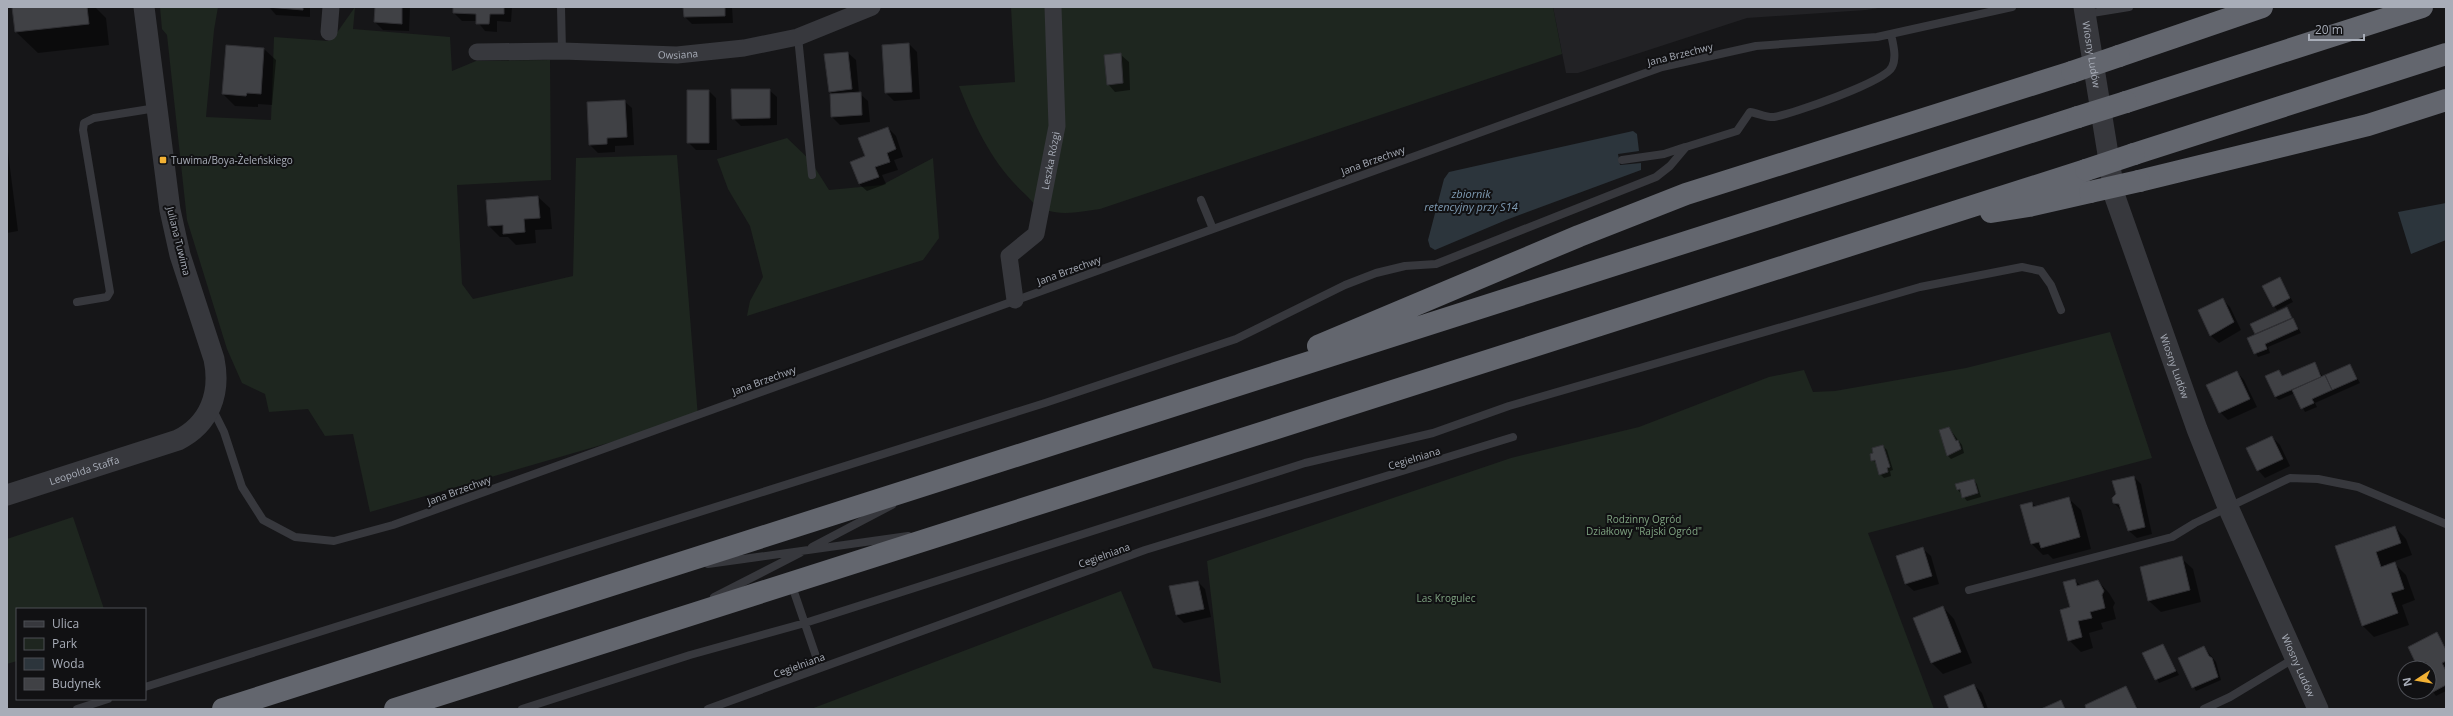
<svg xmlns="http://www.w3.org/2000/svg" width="2453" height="716" viewBox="0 0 2453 716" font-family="'Open Sans',sans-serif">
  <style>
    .built { fill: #222225 }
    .green { fill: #1e261f }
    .water { fill: #2c353c }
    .shadow { fill: #0007 }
    .building { fill: #404145; stroke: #303034 }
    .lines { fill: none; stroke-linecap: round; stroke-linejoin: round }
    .service { stroke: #37383d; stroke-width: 8 }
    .minor { stroke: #37383d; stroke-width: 17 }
    .tertiary { stroke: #37383d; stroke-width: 21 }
    .motorway { stroke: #63666e; stroke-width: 22 }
    .motorway-bridge { stroke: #63666e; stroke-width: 22 }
    .poi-dot { fill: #f2b134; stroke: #111113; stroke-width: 1.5 }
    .labels { text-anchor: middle; stroke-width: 4; stroke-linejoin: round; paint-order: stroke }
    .street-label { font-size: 10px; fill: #a8adb8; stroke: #111113 }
    .poi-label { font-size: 10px; fill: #a8adb8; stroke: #111113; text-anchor: start }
    .park-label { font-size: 10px; fill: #7fa381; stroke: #111113 }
    .water-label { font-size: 11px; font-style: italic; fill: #7f9bb3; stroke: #111113 }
  </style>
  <rect width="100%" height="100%" fill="#161618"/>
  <!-- built -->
  <path class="built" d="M 1553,7 L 1885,7 L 1866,10 L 1747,18 L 1578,73 L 1566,73 Z"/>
  <!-- green -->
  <path class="green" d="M 160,7 L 218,7 L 214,30 L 206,117 L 271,120 L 274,37 L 328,41 L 336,34 L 355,7 L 353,29 L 450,37 L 452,71 L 476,61 L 550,60 L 551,180 L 457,185 L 462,284 L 473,299 L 573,276 L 576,158 L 677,155 L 698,417 L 370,512 L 353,434 L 325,436 L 308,409 L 269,412 L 265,394 L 242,383 L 227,349 L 187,220 L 167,35 L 162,29 Z
    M 1011,7 L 1553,7 L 1562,54 L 1100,209 C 1080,212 1062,216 1042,209 C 1036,207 1031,200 1026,195 C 993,165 975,127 959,86 L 1015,82 Z
    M 787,138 L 810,160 L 829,190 L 882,185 L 933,158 L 939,238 L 923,260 L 747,316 L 750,301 L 763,277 L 750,226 L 728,189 L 717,159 Z
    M 2110,332 L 2152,458 L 1868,533 L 1934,709 L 811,709 L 1121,591 L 1153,668 L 1221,683 L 1207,561 L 1511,458 L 1639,427 L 1769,377 L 1804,370 L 1813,392 L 1835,391 L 1966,368 Z
    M 73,517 L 104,609 L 17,609 L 17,661 L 7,664 L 7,539 Z"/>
  <!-- water -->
  <path class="water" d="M 1633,131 L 1637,134 L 1639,151 L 1618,154 L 1620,165 L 1641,163 L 1641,170 L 1506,220 L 1435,250 L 1430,247 L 1428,240 L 1444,179 L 1449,172 Z
    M 2446,203 L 2446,240 L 2411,254 L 2398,212 Z"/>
  <!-- shadow -->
  <path class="shadow" d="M 13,7 L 95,7 L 106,18 L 109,45 L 38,53 L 16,32 Z
    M 269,7 L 310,7 L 310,17 L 276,15 Z
    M 376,7 L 410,7 L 409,31 L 383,30 L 375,22 Z
    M 454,7 L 512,7 L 511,22 L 497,21 L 497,32 L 485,31 L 477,21 L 462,21 L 454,13 Z
    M 684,7 L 732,7 L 733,23 L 692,24 L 684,16 Z
    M 909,44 L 917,52 L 920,99 L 894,101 L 886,93 Z
    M 226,46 L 264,49 L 276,60 L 272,105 L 258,104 L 258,107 L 235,106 L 223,94 Z
    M 848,53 L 856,60 L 859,93 L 868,101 L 870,122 L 840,125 L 832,117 L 833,95 L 830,91 Z
    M 1121,55 L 1129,62 L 1130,90 L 1115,92 L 1108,84 Z
    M 769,90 L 777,97 L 777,125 L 741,126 L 733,118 Z
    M 709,91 L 716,98 L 717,150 L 696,150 L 688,142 Z
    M 624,101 L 632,108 L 634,145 L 615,146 L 615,152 L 598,153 L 590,145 L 588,103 Z
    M 888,128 L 896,136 L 903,157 L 894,160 L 898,170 L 882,175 L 886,184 L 867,191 L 859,184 L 866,157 Z
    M 7,144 L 18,231 L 7,233 Z
    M 538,197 L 550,208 L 552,229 L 535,230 L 536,243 L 516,245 L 508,237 L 500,237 L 489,226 L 487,200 Z
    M 2280,279 L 2293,302 L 2277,310 L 2274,306 Z
    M 2223,300 L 2230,307 L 2241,330 L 2219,343 L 2211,336 L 2199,311 Z
    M 2287,308 L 2301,333 L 2268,347 L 2270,353 L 2258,357 L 2248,339 L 2256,335 L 2252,325 Z
    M 2314,363 L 2323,377 L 2350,365 L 2360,383 L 2315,403 L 2317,407 L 2305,412 L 2295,393 L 2279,400 L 2275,397 L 2279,371 L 2283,376 Z
    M 2237,372 L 2244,380 L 2257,407 L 2228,420 L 2220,412 Z
    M 1949,428 L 1962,445 L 1964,453 L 1951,459 L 1947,455 Z
    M 2272,437 L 2280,445 L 2290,466 L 2265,478 L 2258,470 Z
    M 1883,446 L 1887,450 L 1893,470 L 1890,471 L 1891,476 L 1884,478 L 1880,474 L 1877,463 L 1872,460 Z
    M 2134,477 L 2141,484 L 2152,534 L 2137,538 L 2129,531 L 2122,511 L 2114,503 Z
    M 1974,480 L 1977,484 L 1981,497 L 1967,501 L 1958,490 Z
    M 2069,499 L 2081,510 L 2091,549 L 2053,559 L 2048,554 L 2043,555 L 2032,544 L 2032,503 L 2036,507 Z
    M 2395,527 L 2406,539 L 2412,555 L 2387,564 L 2387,566 L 2394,563 L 2406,575 L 2415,600 L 2402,605 L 2409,625 L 2374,637 L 2362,625 L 2336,547 Z
    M 1923,549 L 1931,556 L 1939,584 L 1914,591 L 1906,584 Z
    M 2181,558 L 2193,569 L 2201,602 L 2161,612 L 2149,601 Z
    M 2075,580 L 2081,586 L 2098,581 L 2109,593 L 2115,603 L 2113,607 L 2116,619 L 2101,623 L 2103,629 L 2089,633 L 2093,648 L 2081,652 L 2069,640 Z
    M 1198,582 L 1205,589 L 1211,617 L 1184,623 L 1176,615 Z
    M 1943,607 L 1954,619 L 1972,663 L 1943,674 L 1932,663 Z
    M 2437,633 L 2446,648 L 2446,691 L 2436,696 L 2429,686 L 2429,668 L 2420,668 Z
    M 2163,645 L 2179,675 L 2159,683 L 2144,654 Z
    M 2204,647 L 2216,662 L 2221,680 L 2196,691 L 2179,659 Z
    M 1974,685 L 1982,693 L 1988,709 L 1950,709 Z
    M 2126,687 L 2138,709 L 2088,709 Z"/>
  <!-- building -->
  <path class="building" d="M 12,7 L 87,7 L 89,24 L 15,32 Z
    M 267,7 L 303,7 L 303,10 Z
    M 375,7 L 402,7 L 402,24 L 374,22 Z
    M 453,7 L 504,7 L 504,14 L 490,14 L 489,24 L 476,24 L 476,14 L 453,13 Z
    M 683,7 L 725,7 L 725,16 L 684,17 Z
    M 909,43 L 912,92 L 885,93 L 882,45 Z
    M 226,45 L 264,48 L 261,94 L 247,93 L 246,96 L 222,94 Z
    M 848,52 L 852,89 L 829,92 L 824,54 Z
    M 1121,53 L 1123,83 L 1107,85 L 1104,55 Z
    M 731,89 L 770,89 L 770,118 L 732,119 Z
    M 687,90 L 709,90 L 709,143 L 687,143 Z
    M 861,92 L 862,115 L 831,117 L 830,94 Z
    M 625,100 L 627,137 L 607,138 L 607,144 L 589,145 L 587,102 Z
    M 888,127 L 896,149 L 887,153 L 890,162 L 875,167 L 879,177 L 859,184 L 850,162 L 865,156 L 858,138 Z
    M 538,196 L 540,218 L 524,219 L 525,232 L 503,234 L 503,225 L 488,226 L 486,200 Z
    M 2280,277 L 2290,298 L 2273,307 L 2262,286 Z
    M 2223,298 L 2234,322 L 2210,336 L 2198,310 Z
    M 2287,307 L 2292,318 L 2255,334 L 2250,324 Z
    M 2293,318 L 2298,329 L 2265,344 L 2267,349 L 2254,354 L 2247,338 Z
    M 2315,362 L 2321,377 L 2275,397 L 2265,376 L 2279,370 L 2282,376 Z
    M 2350,364 L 2357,379 L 2332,390 L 2325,375 Z
    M 2237,371 L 2250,399 L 2219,413 L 2206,385 Z
    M 2325,375 L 2332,390 L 2312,399 L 2314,403 L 2301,409 L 2292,390 Z
    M 1949,427 L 1956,441 L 1958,440 L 1961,449 L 1947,456 L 1939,430 Z
    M 2272,436 L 2283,459 L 2257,471 L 2246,448 Z
    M 1883,445 L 1890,467 L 1887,468 L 1888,472 L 1879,475 L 1875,460 L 1871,461 L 1870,454 L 1873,453 L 1872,448 Z
    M 2134,476 L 2145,527 L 2128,531 L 2119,504 L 2113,503 L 2112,498 L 2116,494 L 2112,481 Z
    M 1974,479 L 1978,493 L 1962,498 L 1960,489 L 1957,490 L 1955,484 Z
    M 2069,497 L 2080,537 L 2041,548 L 2039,542 L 2031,544 L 2020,505 L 2032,502 L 2033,507 Z
    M 2395,526 L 2401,543 L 2376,552 L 2381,567 L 2395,562 L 2404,589 L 2391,593 L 2398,613 L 2362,626 L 2335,546 Z
    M 1923,547 L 1932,576 L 1905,584 L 1896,556 Z
    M 2182,556 L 2190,590 L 2148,601 L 2140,567 Z
    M 2075,579 L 2077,586 L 2098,580 L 2104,591 L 2102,595 L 2105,608 L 2090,612 L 2092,618 L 2078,621 L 2082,637 L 2068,641 L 2060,610 L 2070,607 L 2063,582 Z
    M 1198,581 L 1204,609 L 1176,615 L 1169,586 Z
    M 1943,606 L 1961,652 L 1931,663 L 1913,618 Z
    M 2437,632 L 2446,650 L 2446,661 L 2442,663 L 2446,671 L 2446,685 L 2431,693 L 2429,689 L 2429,668 L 2418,668 L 2408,647 Z
    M 2163,644 L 2176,671 L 2155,680 L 2142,653 Z
    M 2204,646 L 2209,656 L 2212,658 L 2218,677 L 2192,688 L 2178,658 Z
    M 1974,684 L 1984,709 L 1949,709 L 1944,696 Z
    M 2126,686 L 2137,709 L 2086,709 L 2085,705 Z
    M 2061,700 L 2065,709 L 2041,709 Z"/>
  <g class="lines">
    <!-- service -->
    <path class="service" d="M 561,7 L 562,51
      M 2086,14 L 2129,7
      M 798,37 L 812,175
      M 1622,160 L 1664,154 L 1685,147
      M 1201,200 L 1213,229
      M 77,302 L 107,297 L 110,292 L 83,130 L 84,123 L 94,118 L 156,108
      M 212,408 L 224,432 L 242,487 L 263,520 L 295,537 L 334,541 L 393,525 L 1662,67 L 1756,46 L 1877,37 L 2012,7
      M 812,547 L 892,505
      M 708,564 L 908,536
      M 791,583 L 820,668
      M 1969,590 L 2172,537 L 2195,523 L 2290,478 L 2318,479 L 2358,487 L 2446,524
      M 714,597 L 800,553
      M 145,687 L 1045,403 L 1236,339 L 1345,285 L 1376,273 L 1405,266 L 1436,264 L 1656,177 L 1670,166 L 1686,147 L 1737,131 L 1750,112 C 1757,113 1768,118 1774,117 C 1792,114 1885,82 1892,67 C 1897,57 1893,44 1891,34
      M 77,709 L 108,699
      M 522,709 L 690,655 L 805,623 L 1305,463 L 1433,433 L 1509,406 L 1920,287 L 2022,267 L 2041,271 L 2051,285 L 2061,310
      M 708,709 L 1145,550 L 1513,437
      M 2204,709 L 2230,697 L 2295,658"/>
    <!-- minor -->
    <g class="minor">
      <path d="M 329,32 L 331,7"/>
      <path id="s1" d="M 477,52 L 562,51 L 677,55 L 744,48 L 798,37 L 872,7"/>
      <path id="s2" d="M 1015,300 L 1009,256 L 1036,234 L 1057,126 L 1053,7"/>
    </g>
    <!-- tertiary -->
    <g class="tertiary">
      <path id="s3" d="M 2084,7 L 2115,197 L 2197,429 L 2228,507 L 2318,709"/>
      <path id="s4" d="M 7,495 L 178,440 C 210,424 221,393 214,359 L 180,255 L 170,210 L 144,7"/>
    </g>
    <!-- motorway -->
    <path class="motorway" d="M 2119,56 L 2262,7
      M 2126,102 L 2422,7
      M 2134,154 L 2446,54
      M 2139,181 L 2368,125 L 2446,100
      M 1991,212 L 2029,206 L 2090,192
      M 1318,346 L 1579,236 L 1686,194 L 2072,72
      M 223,709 L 2078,117
      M 395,709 L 2086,170"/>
    <!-- motorway-bridge -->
    <path class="motorway-bridge" d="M 2072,72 L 2119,56
      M 2078,117 L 2126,102
      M 2086,170 L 2134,154
      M 2090,192 L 2139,181"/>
  </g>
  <!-- markers -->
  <rect class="poi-dot" x="159" y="156" width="8" height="8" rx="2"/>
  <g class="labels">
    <!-- street labels -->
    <g class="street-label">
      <text dy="4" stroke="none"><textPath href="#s1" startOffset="201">Owsiana</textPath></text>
      <text transform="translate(1680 54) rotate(-14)" y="4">Jana Brzechwy</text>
      <text dy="4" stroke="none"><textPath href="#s3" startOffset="48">Wiosny Ludów</textPath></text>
      <text transform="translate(1373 160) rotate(-20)" y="4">Jana Brzechwy</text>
      <text dy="4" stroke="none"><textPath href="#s2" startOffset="154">Leszka Rózgi</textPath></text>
      <text transform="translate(179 241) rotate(76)" y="4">Juliana Tuwima</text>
      <text transform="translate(1069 270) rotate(-20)" y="4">Jana Brzechwy</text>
      <text dy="4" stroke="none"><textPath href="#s3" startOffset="372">Wiosny Ludów</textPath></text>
      <text transform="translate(764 380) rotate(-20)" y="4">Jana Brzechwy</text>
      <text transform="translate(1414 458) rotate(-17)" y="4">Cegielniana</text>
      <text dy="4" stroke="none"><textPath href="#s4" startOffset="81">Leopolda Staffa</textPath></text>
      <text transform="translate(459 490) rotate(-20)" y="4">Jana Brzechwy</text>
      <text transform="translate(1104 555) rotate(-20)" y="4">Cegielniana</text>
      <text transform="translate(799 665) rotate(-20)" y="4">Cegielniana</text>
      <text dy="4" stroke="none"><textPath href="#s3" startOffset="696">Wiosny Ludów</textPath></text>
    </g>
    <!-- poi labels -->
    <g class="poi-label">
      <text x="171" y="164">Tuwima/Boya-Żeleńskiego</text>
    </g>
    <!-- park labels -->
    <g class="park-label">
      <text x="1644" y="523">Rodzinny Ogród<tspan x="1644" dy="12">Działkowy "Rajski Ogród"</tspan></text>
      <text x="1446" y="602">Las Krogulec</text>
    </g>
    <!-- water labels -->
    <g class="water-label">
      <text x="1471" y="198">zbiornik<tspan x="1471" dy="13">retencyjny przy S14</tspan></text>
    </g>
  </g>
  <!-- border -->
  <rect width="2453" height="716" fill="none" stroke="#a8adb8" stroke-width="16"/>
  <!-- legend -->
  <rect x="16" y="608" width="130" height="92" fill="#111113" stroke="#4d4f55"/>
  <rect x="24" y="621" width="20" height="6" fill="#37383d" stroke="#4d4f55"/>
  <text x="52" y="628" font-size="12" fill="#a8adb8">Ulica</text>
  <rect x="24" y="638" width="20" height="12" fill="#1e261f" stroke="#4d4f55"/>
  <text x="52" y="648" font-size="12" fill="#a8adb8">Park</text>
  <rect x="24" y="658" width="20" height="12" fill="#2c353c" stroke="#4d4f55"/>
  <text x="52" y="668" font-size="12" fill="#a8adb8">Woda</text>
  <rect x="24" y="678" width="20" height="12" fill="#404145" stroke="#4d4f55"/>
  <text x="52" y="688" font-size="12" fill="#a8adb8">Budynek</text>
  <!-- north arrow -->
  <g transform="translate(2417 680) rotate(258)"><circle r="19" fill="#111113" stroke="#4d4f55"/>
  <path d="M0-3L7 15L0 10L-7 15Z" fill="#f2b134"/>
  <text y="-6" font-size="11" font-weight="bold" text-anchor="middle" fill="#a8adb8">N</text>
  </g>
  <!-- scale -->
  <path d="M2309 34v6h55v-6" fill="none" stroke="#a8adb8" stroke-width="2"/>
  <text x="2315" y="34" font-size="12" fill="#a8adb8" stroke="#111113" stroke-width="3" paint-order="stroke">20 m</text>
</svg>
